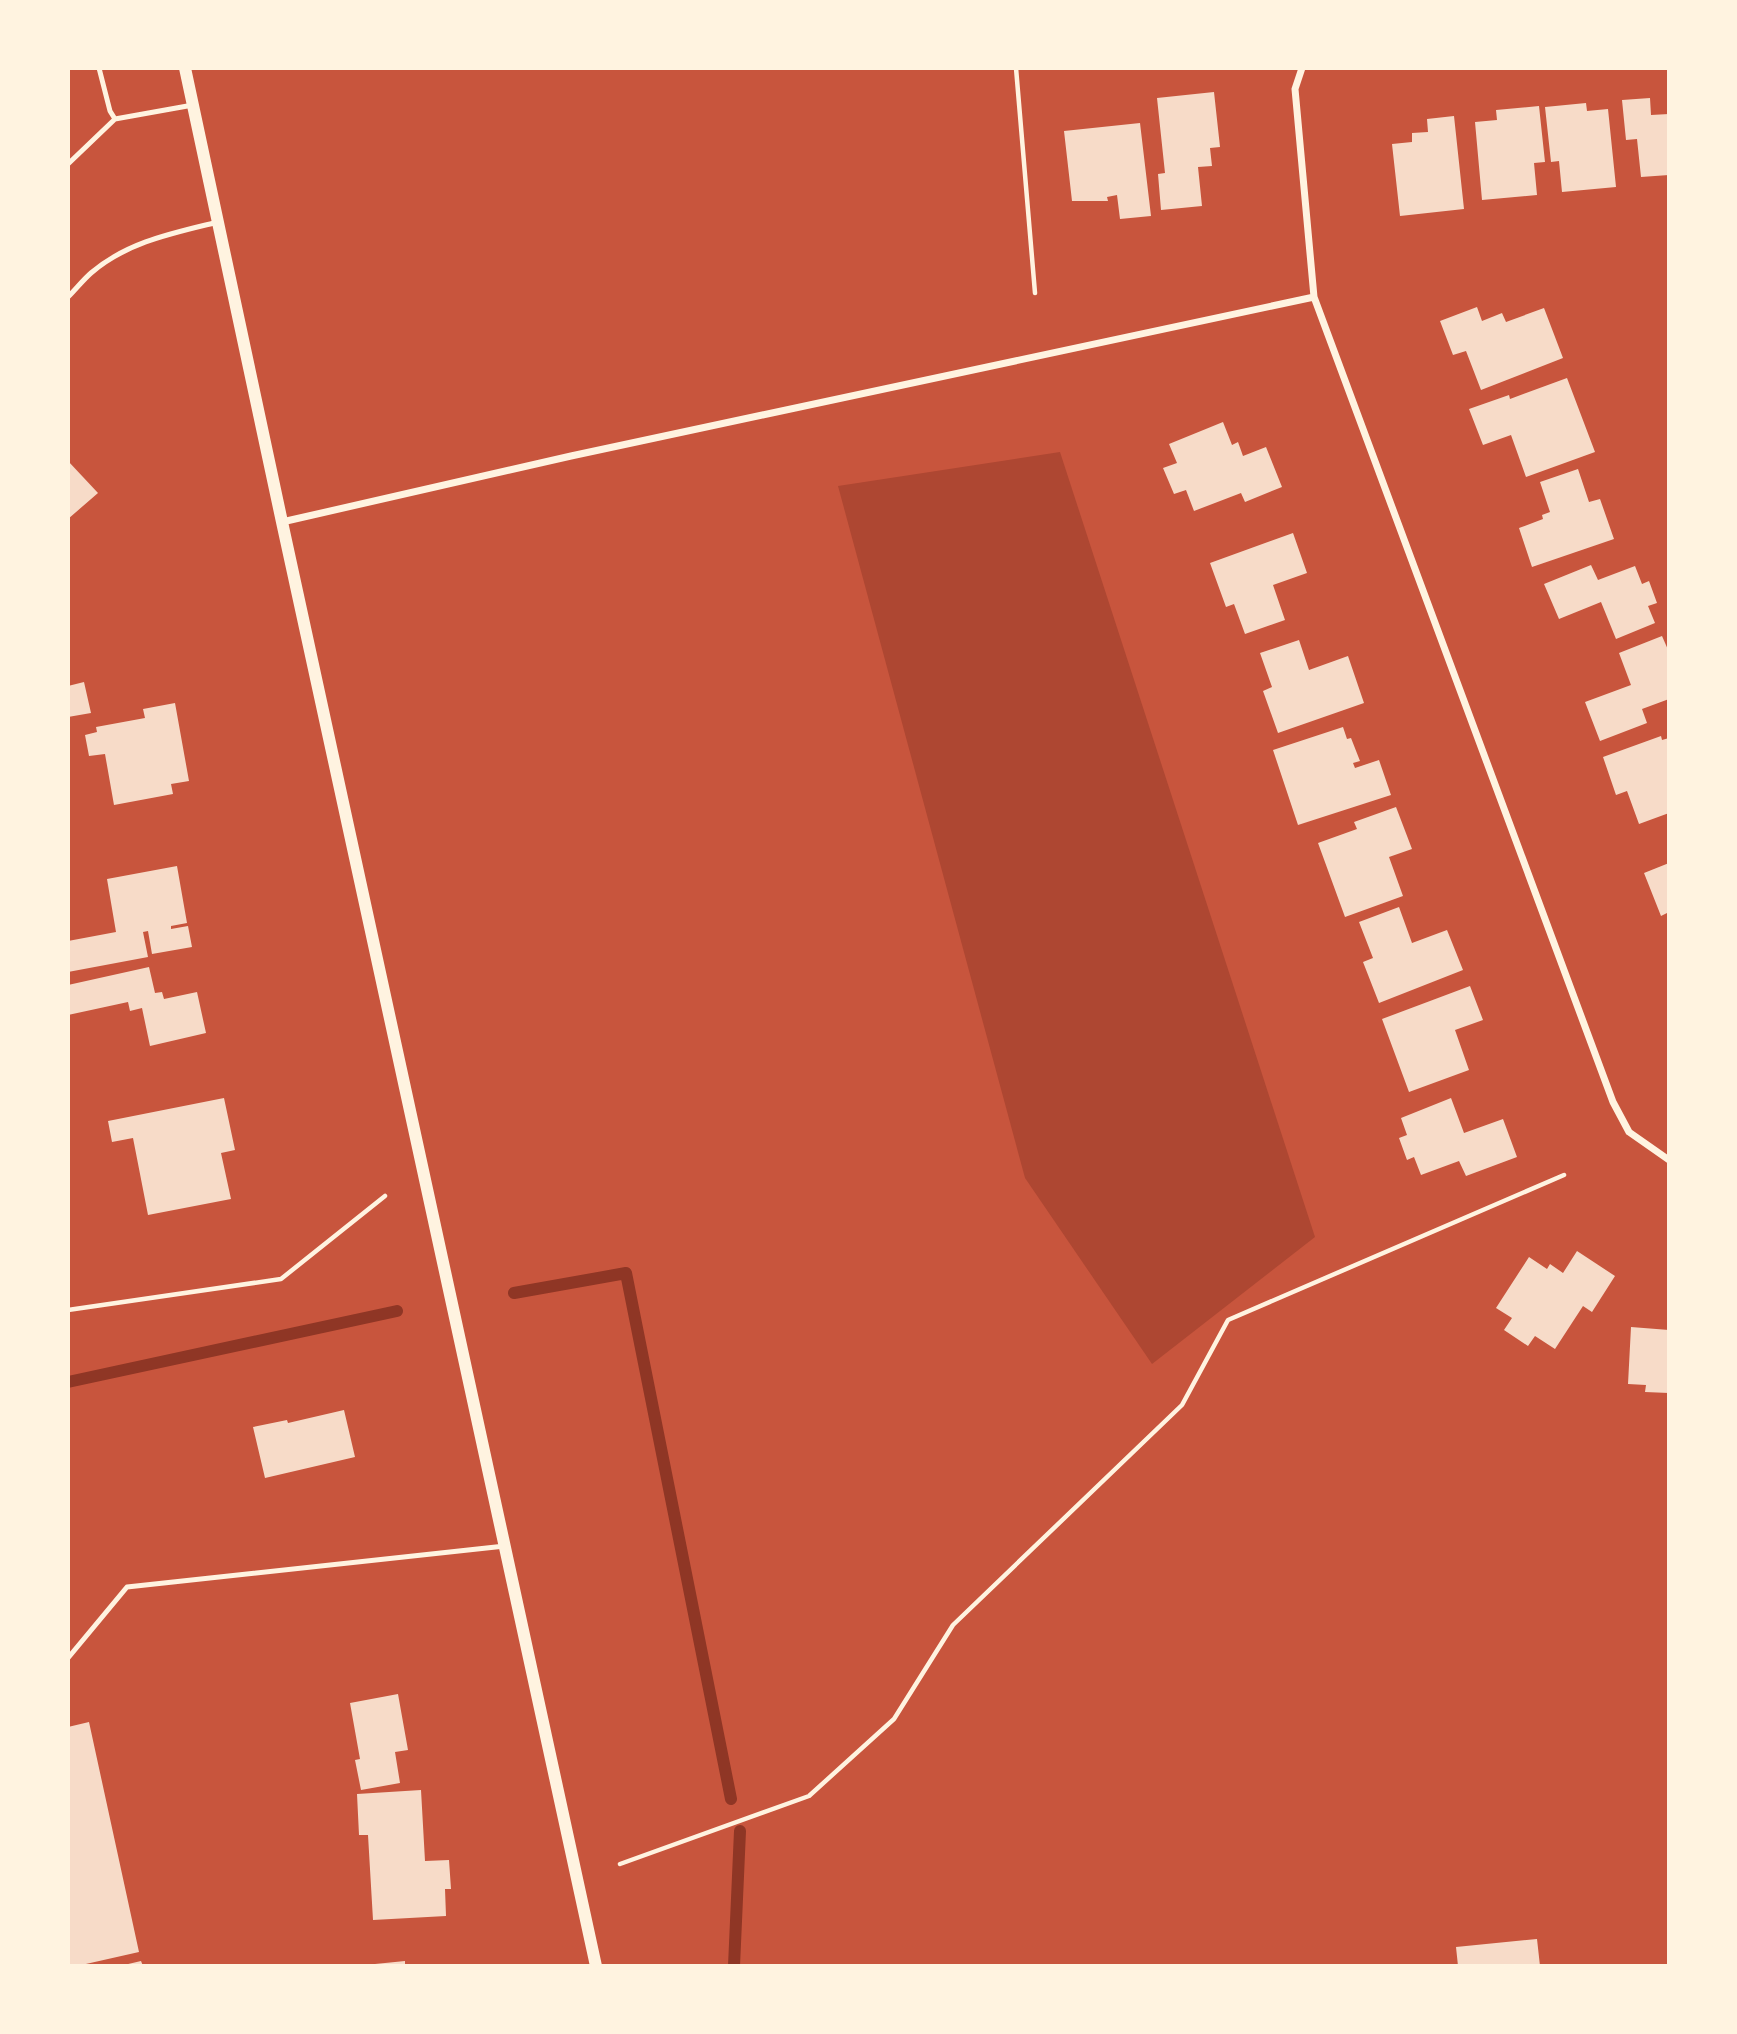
<svg xmlns="http://www.w3.org/2000/svg" width="1737" height="2034" viewBox="0 0 1737 2034" font-family="'Nunito Sans',sans-serif">
  <style>
    .green { fill: #ae4732 }
    .lines { fill: none; stroke-linecap: round; stroke-linejoin: round }
    .stream { stroke: #8f3625; stroke-width: 12 }
    .building { fill: #f7dbc8 }
    .path { stroke: #fff3e0; stroke-width: 4.5 }
    .service { stroke: #fff3e0; stroke-width: 5 }
    .minor { stroke: #fff3e0; stroke-width: 7 }
    .tertiary { stroke: #fff3e0; stroke-width: 12 }
  </style>
  <rect width="100%" height="100%" fill="#c8553d"/>
  <!-- green -->
  <path class="green" d="M 1060,452 L 1315,1237 L 1152,1364 L 1025,1178 L 838,486 Z"/>
  <g class="lines">
    <!-- stream -->
    <path class="stream" d="M 514,1293 L 626,1273 L 731,1799
      M 68,1382 L 397,1311
      M 734,1966 L 740,1831"/>
  </g>
  <!-- building -->
  <path class="building" d="M 1214,92 L 1220,147 L 1210,148 L 1212,166 L 1198,167 L 1202,206 L 1161,210 L 1158,174 L 1165,173 L 1157,98 Z
    M 1650,98 L 1651,115 L 1669,114 L 1669,175 L 1641,177 L 1637,139 L 1626,140 L 1622,100 Z
    M 1586,103 L 1587,111 L 1608,109 L 1616,187 L 1562,192 L 1559,161 L 1551,162 L 1545,107 Z
    M 1539,106 L 1545,162 L 1534,163 L 1537,195 L 1482,200 L 1475,122 L 1497,120 L 1496,110 Z
    M 1454,116 L 1464,209 L 1400,216 L 1392,144 L 1412,142 L 1412,133 L 1428,132 L 1427,119 Z
    M 1140,123 L 1151,216 L 1120,219 L 1117,195 L 1107,197 L 1108,201 L 1072,201 L 1064,131 Z
    M 1477,307 L 1482,321 L 1502,313 L 1506,322 L 1544,308 L 1563,358 L 1481,390 L 1466,351 L 1453,355 L 1440,321 Z
    M 1567,378 L 1595,452 L 1526,477 L 1511,435 L 1483,445 L 1469,409 L 1509,395 L 1510,399 Z
    M 1223,422 L 1232,445 L 1238,442 L 1243,456 L 1266,447 L 1282,487 L 1245,502 L 1241,493 L 1194,511 L 1186,490 L 1174,494 L 1163,468 L 1177,463 L 1169,444 Z
    M 68,461 L 98,493 L 68,519 Z
    M 1578,469 L 1589,502 L 1600,499 L 1614,539 L 1532,567 L 1519,528 L 1543,519 L 1542,515 L 1550,512 L 1540,482 Z
    M 1293,533 L 1307,573 L 1273,585 L 1285,620 L 1245,634 L 1234,604 L 1226,607 L 1210,563 Z
    M 1591,565 L 1598,580 L 1635,566 L 1642,584 L 1649,581 L 1657,603 L 1648,606 L 1655,623 L 1616,639 L 1601,602 L 1559,619 L 1544,584 Z
    M 1662,636 L 1669,652 L 1669,699 L 1642,709 L 1647,723 L 1600,741 L 1585,702 L 1631,685 L 1619,653 Z
    M 1299,640 L 1309,670 L 1348,656 L 1364,703 L 1278,733 L 1263,691 L 1272,687 L 1260,653 Z
    M 84,682 L 91,713 L 68,717 L 68,686 Z
    M 175,703 L 189,781 L 171,784 L 173,794 L 114,805 L 105,754 L 89,756 L 85,735 L 97,732 L 96,727 L 145,718 L 143,709 Z
    M 1343,727 L 1347,739 L 1351,738 L 1360,761 L 1353,763 L 1355,768 L 1379,760 L 1391,795 L 1298,825 L 1273,750 Z
    M 1661,736 L 1662,740 L 1669,738 L 1669,813 L 1639,824 L 1627,791 L 1616,795 L 1603,757 Z
    M 1396,807 L 1412,849 L 1389,857 L 1403,896 L 1345,917 L 1318,843 L 1357,829 L 1354,822 Z
    M 1669,863 L 1669,912 L 1661,916 L 1644,873 Z
    M 177,866 L 187,923 L 171,926 L 171,929 L 188,926 L 192,947 L 152,954 L 148,931 L 143,932 L 148,957 L 68,972 L 68,941 L 116,932 L 107,879 Z
    M 1399,907 L 1412,943 L 1447,930 L 1463,970 L 1379,1003 L 1363,962 L 1373,958 L 1359,922 Z
    M 149,967 L 155,993 L 162,992 L 164,999 L 197,992 L 206,1033 L 150,1046 L 142,1008 L 130,1011 L 128,1002 L 68,1015 L 68,985 Z
    M 1470,986 L 1483,1020 L 1455,1030 L 1469,1070 L 1409,1092 L 1382,1019 Z
    M 224,1098 L 235,1150 L 221,1153 L 231,1199 L 148,1215 L 133,1138 L 112,1142 L 108,1121 Z
    M 1451,1098 L 1464,1133 L 1503,1119 L 1517,1157 L 1466,1176 L 1459,1161 L 1421,1175 L 1414,1157 L 1407,1160 L 1399,1138 L 1407,1135 L 1401,1118 Z
    M 1577,1251 L 1615,1276 L 1592,1312 L 1583,1306 L 1555,1349 L 1535,1336 L 1528,1346 L 1504,1330 L 1512,1318 L 1496,1308 L 1529,1257 L 1547,1269 L 1550,1264 L 1563,1273 Z
    M 1631,1327 L 1669,1330 L 1669,1393 L 1645,1392 L 1646,1385 L 1628,1384 Z
    M 344,1410 L 355,1457 L 265,1478 L 253,1427 L 287,1420 L 288,1423 Z
    M 398,1694 L 408,1750 L 395,1752 L 400,1783 L 361,1790 L 355,1760 L 360,1759 L 350,1703 Z
    M 89,1722 L 139,1952 L 77,1966 L 68,1966 L 68,1727 Z
    M 421,1790 L 425,1861 L 449,1860 L 451,1889 L 445,1889 L 446,1916 L 373,1920 L 368,1835 L 359,1835 L 357,1794 Z
    M 1537,1939 L 1540,1966 L 1458,1966 L 1456,1947 Z
    M 141,1961 L 143,1966 L 124,1966 L 124,1965 Z
    M 405,1961 L 405,1966 L 375,1966 L 375,1964 Z"/>
  <g class="lines">
    <!-- path -->
    <path class="path" d="M 1016,68 L 1035,293
      M 68,1310 L 281,1279 L 385,1196
      M 620,1864 L 809,1796 L 894,1719 L 953,1625 L 1182,1405 L 1228,1320 L 1564,1175"/>
    <!-- service -->
    <path class="service" d="M 99,68 L 110,111 L 115,119 L 193,105
      M 68,164 L 115,119
      M 68,297 C 76,289 83,280 91,273 C 127,242 173,233 218,222
      M 68,1658 L 127,1587 L 505,1546"/>
    <!-- minor -->
    <path class="minor" d="M 1302,68 L 1295,89 L 1314,297 L 1613,1102 L 1629,1132 L 1669,1160
      M 282,522 L 571,456 L 1314,297"/>
    <!-- tertiary -->
    <path class="tertiary" d="M 185,68 L 282,522 L 596,1966"/>
  </g>
  <!-- border -->
  <rect width="1737" height="2034" fill="none" stroke="#fff3e0" stroke-width="140"/>
</svg>
